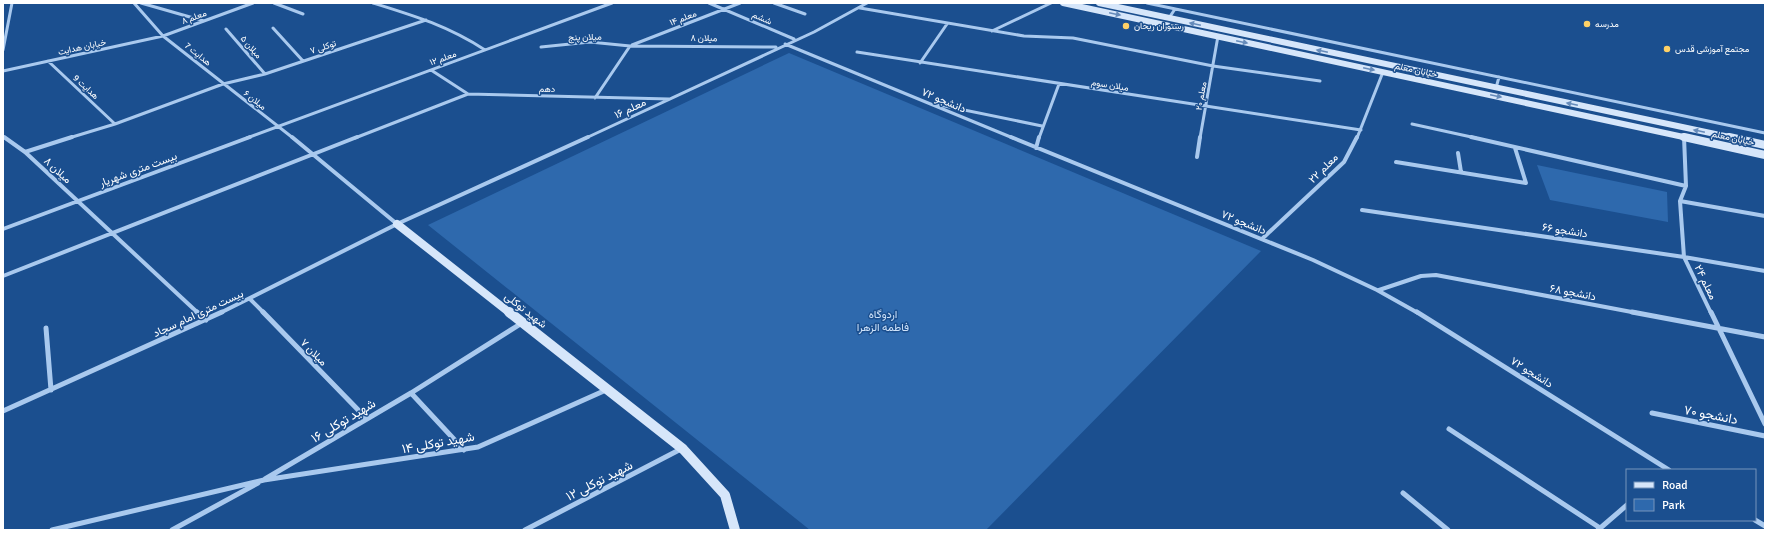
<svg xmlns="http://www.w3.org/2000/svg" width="1768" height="533" viewBox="0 0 1768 533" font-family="Signika,Vazirmatn,sans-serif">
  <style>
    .green { fill: #2e69ad }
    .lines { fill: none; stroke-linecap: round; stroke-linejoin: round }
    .street-far2 { stroke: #a9c9ee; stroke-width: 3 }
    .street-far1 { stroke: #a9c9ee; stroke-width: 4 }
    .street { stroke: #a9c9ee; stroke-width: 5 }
    .secondary-far2 { stroke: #d6e6fa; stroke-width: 6 }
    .secondary-far1 { stroke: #d6e6fa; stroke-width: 8 }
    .secondary { stroke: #d6e6fa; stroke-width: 10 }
    .oneway { fill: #668bba }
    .poi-dot { fill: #ffd166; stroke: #1b4f8f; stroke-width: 1.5 }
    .labels { text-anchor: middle; stroke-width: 3; stroke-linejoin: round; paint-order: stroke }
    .far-street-label { font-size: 9px; fill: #fff; stroke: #1b4f8f }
    .far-poi-label { font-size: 9px; fill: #fff; stroke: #1b4f8f; text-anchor: start }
    .street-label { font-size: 11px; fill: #fff; stroke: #1b4f8f }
    .park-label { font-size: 11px; fill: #cfe3fa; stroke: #1b4f8f }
    .near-street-label { font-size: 13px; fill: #fff; stroke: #1b4f8f }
  </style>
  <rect width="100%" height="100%" fill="#1b4f8f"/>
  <!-- green -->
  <path class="green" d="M 789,53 L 1261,251 L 986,530 L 810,530 L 428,225 Z
    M 1537,165 L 1667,192 L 1668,222 L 1550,200 Z"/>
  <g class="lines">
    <!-- street-far2 -->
    <path class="street-far2" d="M 134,3 L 163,36 L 293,138
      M 141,3 L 204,21
      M 274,3 L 303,14
      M 373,3 C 415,16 448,26 485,50
      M 709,3 L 794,39
      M 774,3 L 805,14
      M 1147,3 L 1765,133
      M 860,8 L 1024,36 L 1073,38 L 1213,66 L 1320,81
      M 1169,18 L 1175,9
      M 273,28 L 303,61
      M 226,29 L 265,74
      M 992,31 L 1051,3
      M 785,44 L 1013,138
      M 632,45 L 740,3
      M 541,47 L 590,42 L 630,46 L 776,47
      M 3,50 L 12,3
      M 857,52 L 1361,130
      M 48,61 L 115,124
      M 920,63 L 947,24
      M 431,70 L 468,94 L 669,99
      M 3,71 L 163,36 L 253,3
      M 1496,88 L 1499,77
      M 595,98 L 630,46
      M 935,104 L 1042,126
      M 1412,124 L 1476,138
      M 3,137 L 5,138
      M 69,138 L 115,124 L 223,84 L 265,74 L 426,20
      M 247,138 L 612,3
      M 355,138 L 468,94
      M 586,138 L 814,32 L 867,3
      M 1039,138 L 1059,84
      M 1200,138 L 1218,36
      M 1357,138 L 1383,72"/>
    <!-- street-far1 -->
    <path class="street-far1" d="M 4,137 L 25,152 L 198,313
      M 292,137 L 397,224
      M 1011,137 L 1313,260 L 1377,290 L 1418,313
      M 1471,137 L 1686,186
      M 1684,137 L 1686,186 L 1680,201 L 1684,257 L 1711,313
      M 1036,148 L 1039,137
      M 25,152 L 72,137
      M 1458,153 L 1461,172
      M 1197,157 L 1200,137
      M 1396,162 L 1526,183 L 1515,148
      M 1680,201 L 1765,216
      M 1362,210 L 1684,257 L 1765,271
      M 3,229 L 250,137
      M 1262,239 L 1344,162 L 1357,137
      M 3,276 L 357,137
      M 1379,290 L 1421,276 L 1436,275 L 1637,313
      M 250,299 L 264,313
      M 220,313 L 397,224 L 588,137"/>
    <!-- street -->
    <path class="street" d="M 197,312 L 206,320
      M 263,312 L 366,418
      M 1417,312 L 1669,470
      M 1632,312 L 1765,337
      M 1711,312 L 1765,424
      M 46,328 L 51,390
      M 411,393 L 464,450
      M 3,411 L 222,312
      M 1652,413 L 1765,436
      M 1449,429 L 1600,528
      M 265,479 L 411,393 L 522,323
      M 1403,493 L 1448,530
      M 1755,520 L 1765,526
      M 52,530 L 264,480 L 478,447 L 606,390
      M 172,530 L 258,483
      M 525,530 L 681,449
      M 1598,530 L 1627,505"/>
    <!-- secondary-far2 -->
    <path class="secondary-far2" d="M 1063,3 L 1688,138
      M 1099,3 L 1734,138"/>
    <!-- secondary-far1 -->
    <path class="secondary-far1" d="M 1684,137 L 1765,155
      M 1729,137 L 1765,145
      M 397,224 L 510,313"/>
    <!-- secondary -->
    <path class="secondary" d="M 509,312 L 683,449 L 725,495 L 735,530"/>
  </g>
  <!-- one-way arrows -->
  <defs><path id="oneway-solid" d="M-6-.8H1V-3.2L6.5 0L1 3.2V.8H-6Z"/></defs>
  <g class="oneway">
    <use href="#oneway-solid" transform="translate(1115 14) rotate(12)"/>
    <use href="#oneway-solid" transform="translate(1195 24) rotate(-168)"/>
    <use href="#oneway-solid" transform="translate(1242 42) rotate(12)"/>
    <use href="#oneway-solid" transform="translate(1322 51) rotate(-168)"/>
    <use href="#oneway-solid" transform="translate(1369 69) rotate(12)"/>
    <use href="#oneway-solid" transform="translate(1496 96) rotate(12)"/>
    <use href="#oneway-solid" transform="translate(1572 104) rotate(-168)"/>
    <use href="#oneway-solid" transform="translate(1699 131) rotate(-168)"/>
  </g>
  <!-- markers -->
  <g class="poi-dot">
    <circle cx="1587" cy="24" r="4"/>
    <circle cx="1126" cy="26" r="4"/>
    <circle cx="1667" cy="49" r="4"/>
  </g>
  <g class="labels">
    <!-- far-street labels -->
    <g class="far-street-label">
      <text transform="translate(194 17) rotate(-20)" y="3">معلم ۸</text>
      <text transform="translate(683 18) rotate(-21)" y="3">معلم ۱۴</text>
      <text transform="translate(762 18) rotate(23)" y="3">ششم</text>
      <text transform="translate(585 37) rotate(-1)" y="3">میلان پنج</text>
      <text transform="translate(704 38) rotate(1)" y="3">میلان ۸</text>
      <text transform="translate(82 47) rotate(-12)" y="3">خیابان هدایت</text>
      <text transform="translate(251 47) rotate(49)" y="3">میلان ۵</text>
      <text transform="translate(323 47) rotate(-18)" y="3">توکلی ۷</text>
      <text transform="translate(198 54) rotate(39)" y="3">هدایت 7</text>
      <text transform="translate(443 58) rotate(-20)" y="3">معلم ۱۲</text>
      <text transform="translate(1416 70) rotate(12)" y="3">خیابان معلم</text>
      <text transform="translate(1110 85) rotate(9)" y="3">میلان سوم</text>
      <text transform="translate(86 87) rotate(43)" y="3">هدایت 9</text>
      <text transform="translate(547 89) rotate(1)" y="3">دهم</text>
      <text transform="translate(1201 96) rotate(-80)" y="3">معلم ۲۰</text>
      <text transform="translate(255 100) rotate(38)" y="3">میلان ۶</text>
      <text transform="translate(1733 138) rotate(12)" y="3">خیابان معلم</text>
    </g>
    <!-- far-poi labels -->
    <g class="far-poi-label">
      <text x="1595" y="27">مدرسه</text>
      <text x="1134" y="29">رستوران ریحان</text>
      <text x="1675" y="52">مجتمع آموزشی قدس</text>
    </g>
    <!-- street labels -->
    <g class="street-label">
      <text transform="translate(944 100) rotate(23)" y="4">دانشجو ۷۲</text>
      <text transform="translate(630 108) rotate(-25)" y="4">معلم ۱۶</text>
      <text transform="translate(1323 168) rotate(-45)" y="4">معلم ۲۲</text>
      <text transform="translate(138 169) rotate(-20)" y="4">بیست متری شهریار</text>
      <text transform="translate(58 170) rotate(43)" y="4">میلان ۸</text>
      <text transform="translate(1244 222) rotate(22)" y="4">دانشجو ۷۲</text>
      <text transform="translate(1565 230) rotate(9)" y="4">دانشجو ۶۶</text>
      <text transform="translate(1706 282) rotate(64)" y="4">معلم ۲۴</text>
      <text transform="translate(1573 292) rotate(11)" y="4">دانشجو ۶۸</text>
      <text transform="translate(526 310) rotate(38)" y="4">شهید توکلی</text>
      <text transform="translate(198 313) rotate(-25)" y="4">بیست متری امام سجاد</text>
      <text transform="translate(314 352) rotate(46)" y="4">میلان ۷</text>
      <text transform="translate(1532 372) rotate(32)" y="4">دانشجو ۷۲</text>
    </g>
    <!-- park labels -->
    <g class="park-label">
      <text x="883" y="318">اردوگاه<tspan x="883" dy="13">فاطمه الزهرا</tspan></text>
    </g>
    <!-- near-street labels -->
    <g class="near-street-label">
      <text transform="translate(1711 414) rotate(11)" y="5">دانشجو ۷۰</text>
      <text transform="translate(343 420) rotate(-31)" y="5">شهید توکلی ۱۶</text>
      <text transform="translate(438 442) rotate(-10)" y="5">شهید توکلی ۱۴</text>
      <text transform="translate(599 480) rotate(-27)" y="5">شهید توکلی ۱۲</text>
    </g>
  </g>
  <!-- border -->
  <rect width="1768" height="533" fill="none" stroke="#ffffff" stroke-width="8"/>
  <!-- legend -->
  <rect x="1626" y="469" width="130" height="52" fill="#1b4f8f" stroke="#7695bc"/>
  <rect x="1634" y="482" width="20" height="6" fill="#d6e6fa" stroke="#7695bc"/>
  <text x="1662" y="489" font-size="12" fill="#ffffff">Road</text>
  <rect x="1634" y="499" width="20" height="12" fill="#2e69ad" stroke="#7695bc"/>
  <text x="1662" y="509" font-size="12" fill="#ffffff">Park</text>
</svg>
